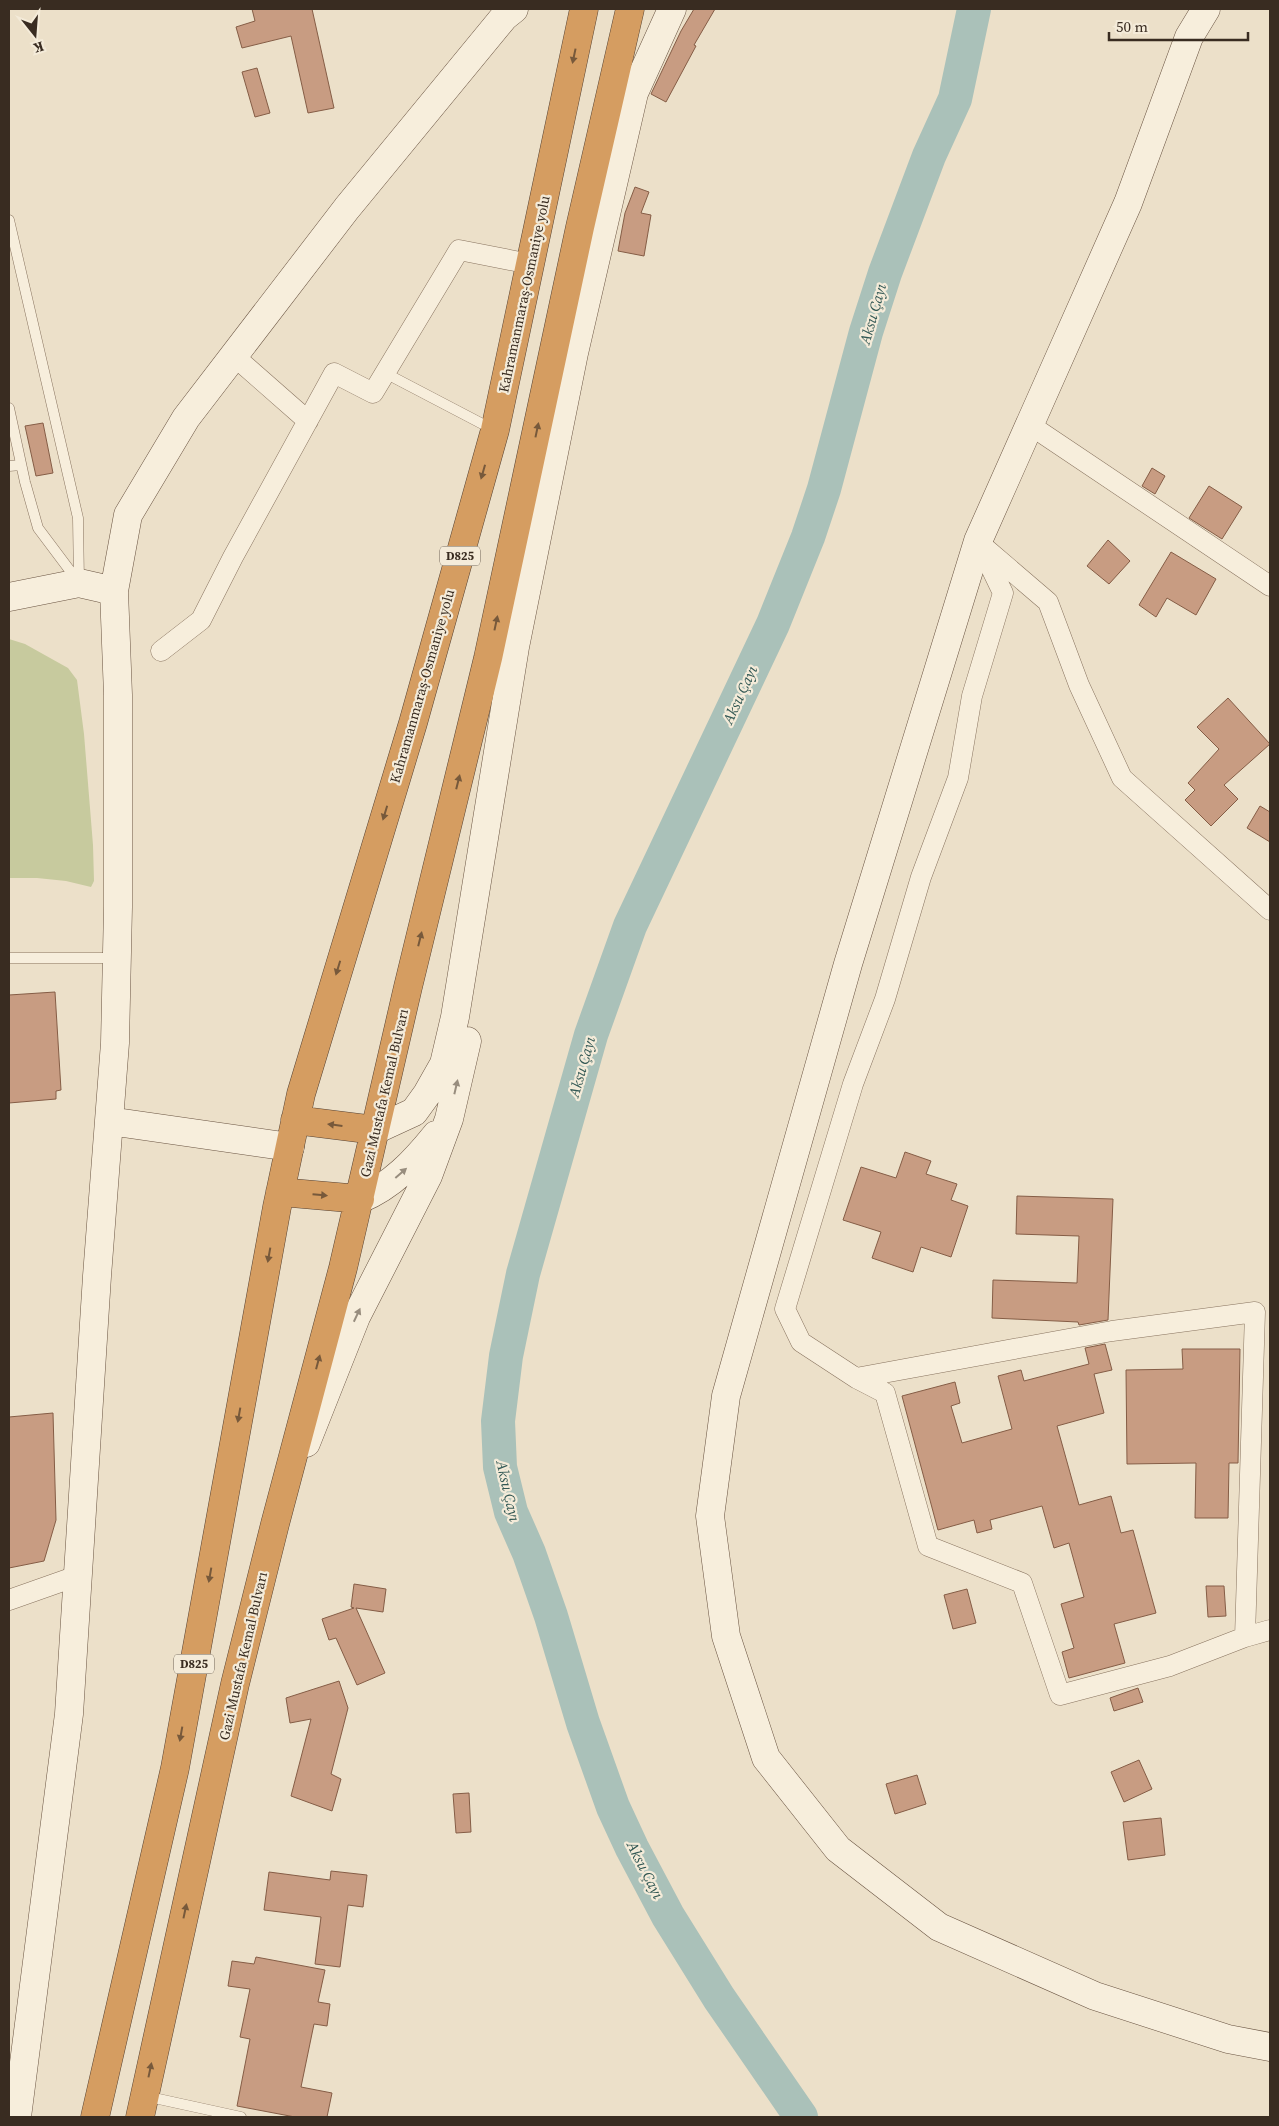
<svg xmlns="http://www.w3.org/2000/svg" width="1279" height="2126" viewBox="0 0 1279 2126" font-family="'Source Serif 4',serif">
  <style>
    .green { fill: #c7ca9e }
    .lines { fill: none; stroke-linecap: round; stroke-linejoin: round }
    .river { stroke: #aac1b9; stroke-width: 34 }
    .building { fill: #c89c82; stroke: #855d46 }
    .lane-casing { stroke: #88735f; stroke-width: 11 }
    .street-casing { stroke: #88735f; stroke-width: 21 }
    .secondary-casing { stroke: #6a5442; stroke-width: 29 }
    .highway-casing { stroke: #564233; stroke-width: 29 }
    .lane { stroke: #f7eedc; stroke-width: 10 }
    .street { stroke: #f7eedc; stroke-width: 20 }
    .secondary { stroke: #f7eedc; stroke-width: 28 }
    .highway { stroke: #d59d61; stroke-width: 28 }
    .oneway { fill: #77593b }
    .oneway2 { fill: #988d7e }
    .labels { text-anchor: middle; stroke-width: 4.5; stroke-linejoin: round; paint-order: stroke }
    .shield { fill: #f4ebd9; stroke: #716558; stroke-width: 1 }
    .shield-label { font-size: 12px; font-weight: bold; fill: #392c21 }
    .street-label { font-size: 14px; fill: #392c21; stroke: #f4ebd9 }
    .water-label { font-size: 15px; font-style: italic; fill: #325854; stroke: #f4ebd9 }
  </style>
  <rect width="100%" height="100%" fill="#ece0c9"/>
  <!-- green -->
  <path class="green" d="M 9,639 L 25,644 L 68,668 L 77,680 L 84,734 L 93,845 L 94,881 L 91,887 L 66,881 L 37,878 L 9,878 Z"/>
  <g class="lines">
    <!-- river -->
    <path class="river" d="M 801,2117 L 719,1998 L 668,1916 L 632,1848 L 613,1807 L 583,1723 L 551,1616 L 529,1553 L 511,1512 L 500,1467 L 498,1421 L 506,1356 L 523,1274 L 591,1035 L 630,926 L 773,624 L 808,537 L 824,489 L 866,332 L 885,273 L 929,156 L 955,99 L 974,9"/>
  </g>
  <!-- building -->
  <path class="building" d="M 252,9 L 312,9 L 334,108 L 308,113 L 291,36 L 242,48 L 236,27 L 255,21 Z
    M 694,9 L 715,9 L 694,45 L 696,46 L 666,102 L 651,94 L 681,31 Z
    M 257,68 L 270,113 L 255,117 L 242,72 Z
    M 635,187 L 649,192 L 641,213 L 651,215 L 644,256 L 618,251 L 625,213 Z
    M 43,423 L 53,473 L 36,476 L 25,426 Z
    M 1152,468 L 1165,476 L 1155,494 L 1142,486 Z
    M 1209,486 L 1242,507 L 1222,539 L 1189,518 Z
    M 1108,540 L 1130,561 L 1109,584 L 1087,566 Z
    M 1171,552 L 1216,579 L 1196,615 L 1167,598 L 1156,617 L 1139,605 Z
    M 1228,698 L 1270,744 L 1224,785 L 1238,799 L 1211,826 L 1185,800 L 1195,790 L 1188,783 L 1219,749 L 1197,727 Z
    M 1260,806 L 1270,812 L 1270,842 L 1247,828 Z
    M 55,992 L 61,1090 L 56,1091 L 56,1099 L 9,1103 L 9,995 Z
    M 905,1152 L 931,1161 L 926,1174 L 957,1184 L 951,1200 L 968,1206 L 951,1257 L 921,1247 L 913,1272 L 872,1258 L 881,1232 L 843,1220 L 861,1167 L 896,1178 Z
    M 1017,1196 L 1113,1199 L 1108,1320 L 1079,1325 L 1078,1322 L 992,1318 L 993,1280 L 1077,1283 L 1079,1236 L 1016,1234 Z
    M 1105,1344 L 1112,1370 L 1094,1374 L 1104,1413 L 1057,1426 L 1079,1505 L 1111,1496 L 1121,1533 L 1133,1530 L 1156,1613 L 1114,1624 L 1125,1663 L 1069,1678 L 1062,1652 L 1074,1648 L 1061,1604 L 1084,1597 L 1069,1543 L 1054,1548 L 1042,1506 L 990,1520 L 992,1529 L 977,1533 L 974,1520 L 938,1530 L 902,1396 L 955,1382 L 960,1403 L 951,1406 L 962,1443 L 1012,1429 L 998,1376 L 1021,1370 L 1024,1381 L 1089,1364 L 1085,1348 Z
    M 1182,1349 L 1240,1349 L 1238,1463 L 1229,1463 L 1228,1518 L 1195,1518 L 1196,1463 L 1127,1464 L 1126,1370 L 1183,1369 Z
    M 53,1413 L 56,1520 L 44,1561 L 9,1568 L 9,1417 Z
    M 354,1584 L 386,1589 L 383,1612 L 356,1608 L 385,1673 L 357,1685 L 336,1638 L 329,1640 L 322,1619 L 354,1608 L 351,1607 Z
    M 1206,1586 L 1224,1586 L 1226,1616 L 1208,1617 Z
    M 967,1589 L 976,1623 L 953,1629 L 944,1595 Z
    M 339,1681 L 348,1708 L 331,1774 L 341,1779 L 332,1811 L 291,1796 L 311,1719 L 290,1723 L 286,1698 Z
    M 1138,1688 L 1143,1702 L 1114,1711 L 1110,1698 Z
    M 1139,1760 L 1152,1789 L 1124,1802 L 1111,1772 Z
    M 917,1775 L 926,1804 L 895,1814 L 886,1784 Z
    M 469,1793 L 471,1832 L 456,1833 L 453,1794 Z
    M 1161,1818 L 1165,1855 L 1128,1860 L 1123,1822 Z
    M 331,1871 L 367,1875 L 363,1907 L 348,1905 L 340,1967 L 315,1964 L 321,1917 L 264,1910 L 269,1872 L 330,1880 Z
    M 256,1957 L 325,1970 L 318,2002 L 330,2004 L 327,2026 L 314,2024 L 301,2087 L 332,2093 L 327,2117 L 295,2117 L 237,2106 L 250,2039 L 240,2037 L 250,1989 L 228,1986 L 232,1961 L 254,1964 Z"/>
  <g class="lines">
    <!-- lane casing -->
    <g class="lane-casing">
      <path id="lane" d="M 9,220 L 78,518 L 79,583
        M 385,373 L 494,430
        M 9,408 L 25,482 L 38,528 L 77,580
        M 9,466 L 21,465
        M 9,958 L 116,958
        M 145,2096 L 241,2117"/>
    </g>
    <!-- street casing -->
    <g class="street-casing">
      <path id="street" d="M 234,356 L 308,421
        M 1030,425 L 1270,586
        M 978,541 L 1003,593 L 972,696 L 958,778 L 921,877 L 885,999 L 853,1084 L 785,1309 L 801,1342 L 856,1378 L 885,1393 L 928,1546 L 1022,1583 L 1060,1695 L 1170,1666 L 1245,1637 L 1270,1630
        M 985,548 L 1048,602 L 1079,685 L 1122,778 L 1270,910
        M 161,651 L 201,620 L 233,557 L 334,373 L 373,393 L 459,250 L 530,264
        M 856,1378 L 1112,1331 L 1255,1312 L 1245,1637
        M 9,1600 L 77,1576"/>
    </g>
    <!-- secondary casing -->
    <g class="secondary-casing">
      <path id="secondary" d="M 1206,9 L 1189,37 L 1128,203 L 978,541 L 848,964 L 726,1396 L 710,1516 L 726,1636 L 766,1758 L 838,1849 L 939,1927 L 1095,1996 L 1228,2039 L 1270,2047
        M 9,597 L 79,583 L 114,591
        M 109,1121 L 290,1147
        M 375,1130 L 414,1112 L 427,1094 L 444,1064 L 455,1017 L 515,647 L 574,353 L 634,93 L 672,9
        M 360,1199 C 392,1186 415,1161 436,1135
        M 306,1443 L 356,1317 L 428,1176 L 449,1119 L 467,1041
        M 17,2117 L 69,1714 L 97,1276 L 115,1043 L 118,907 L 118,695 L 114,591 L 128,515 L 186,418 L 347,208 L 504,17 L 514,9"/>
    </g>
    <!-- highway casing -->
    <g class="highway-casing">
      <path id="highway" d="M 295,1120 L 375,1130
        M 280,1192 L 360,1199
        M 95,2117 L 175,1768 L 277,1207 L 301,1094 L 413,723 L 495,430 L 584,9
        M 140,2117 L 235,1684 L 275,1524 L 343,1268 L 408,987 L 488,658 L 580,227 L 630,9"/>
    </g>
    <!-- lane -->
    <use href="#lane" class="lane"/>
    <!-- street -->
    <use href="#street" class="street"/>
    <!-- secondary -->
    <use href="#secondary" class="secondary"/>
    <!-- highway -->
    <use href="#highway" class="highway"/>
  </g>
  <!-- one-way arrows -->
  <defs><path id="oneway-solid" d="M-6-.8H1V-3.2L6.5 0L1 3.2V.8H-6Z" transform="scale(1.25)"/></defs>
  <g class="oneway">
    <use href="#oneway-solid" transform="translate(574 56) rotate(102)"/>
    <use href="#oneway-solid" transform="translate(537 430) rotate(-78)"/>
    <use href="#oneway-solid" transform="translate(483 472) rotate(106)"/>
    <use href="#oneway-solid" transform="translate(496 623) rotate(-78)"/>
    <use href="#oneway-solid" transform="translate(458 782) rotate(-76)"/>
    <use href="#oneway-solid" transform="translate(385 813) rotate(107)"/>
    <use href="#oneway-solid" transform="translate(420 939) rotate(-76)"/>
    <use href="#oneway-solid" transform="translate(338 968) rotate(107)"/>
    <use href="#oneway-solid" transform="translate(335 1125) rotate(-173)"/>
    <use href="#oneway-solid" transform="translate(320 1195) rotate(5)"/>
    <use href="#oneway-solid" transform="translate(269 1255) rotate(100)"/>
    <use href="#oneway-solid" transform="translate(318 1362) rotate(-75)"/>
    <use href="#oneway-solid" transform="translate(239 1415) rotate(100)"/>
    <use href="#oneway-solid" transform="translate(210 1575) rotate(100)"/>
    <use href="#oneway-solid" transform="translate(181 1734) rotate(100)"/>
    <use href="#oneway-solid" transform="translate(185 1911) rotate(-78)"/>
    <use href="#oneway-solid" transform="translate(150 2070) rotate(-78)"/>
  </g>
  <g class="oneway2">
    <use href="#oneway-solid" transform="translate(456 1087) rotate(-77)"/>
    <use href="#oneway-solid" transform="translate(401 1173) rotate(-41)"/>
    <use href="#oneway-solid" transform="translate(357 1315) rotate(-65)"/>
  </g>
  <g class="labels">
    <!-- shield labels -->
    <g class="shield">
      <rect x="440" y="546.5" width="40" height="19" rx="4"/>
      <rect x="174" y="1654.5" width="40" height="19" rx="4"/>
    </g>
    <g class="shield-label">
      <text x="460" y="560">D825</text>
      <text x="194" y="1668">D825</text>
    </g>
    <!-- street labels -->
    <g class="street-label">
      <text transform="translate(524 294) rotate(-78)" y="5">Kahramanmaraş-Osmaniye yolu</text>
      <text transform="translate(422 686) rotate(-74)" y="5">Kahramanmaraş-Osmaniye yolu</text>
      <text transform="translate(384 1093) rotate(-77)" y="5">Gazi Mustafa Kemal Bulvarı</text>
      <text transform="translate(243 1656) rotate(-77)" y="5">Gazi Mustafa Kemal Bulvarı</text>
    </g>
    <!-- water labels -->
    <g class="water-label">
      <text transform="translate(873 314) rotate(-74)" y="5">Aksu Çayı</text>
      <text transform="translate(740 695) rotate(-65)" y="5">Aksu Çayı</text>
      <text transform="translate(582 1067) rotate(-74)" y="5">Aksu Çayı</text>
      <text transform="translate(508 1491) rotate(77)" y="5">Aksu Çayı</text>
      <text transform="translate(645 1870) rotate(63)" y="5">Aksu Çayı</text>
    </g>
  </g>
  <!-- border -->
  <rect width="1279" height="2126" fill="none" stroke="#392c21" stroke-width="20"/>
  <!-- north arrow -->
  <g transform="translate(35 35) rotate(163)" stroke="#f4ebd9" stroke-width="4" paint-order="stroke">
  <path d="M0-4L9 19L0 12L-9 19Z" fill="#392c21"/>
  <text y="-8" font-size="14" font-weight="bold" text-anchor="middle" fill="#392c21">K</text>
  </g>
  <!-- scale -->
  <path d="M1109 32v8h139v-8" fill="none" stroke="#392c21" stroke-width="2.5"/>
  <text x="1116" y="32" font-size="15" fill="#392c21" stroke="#f4ebd9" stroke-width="4" paint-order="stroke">50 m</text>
</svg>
